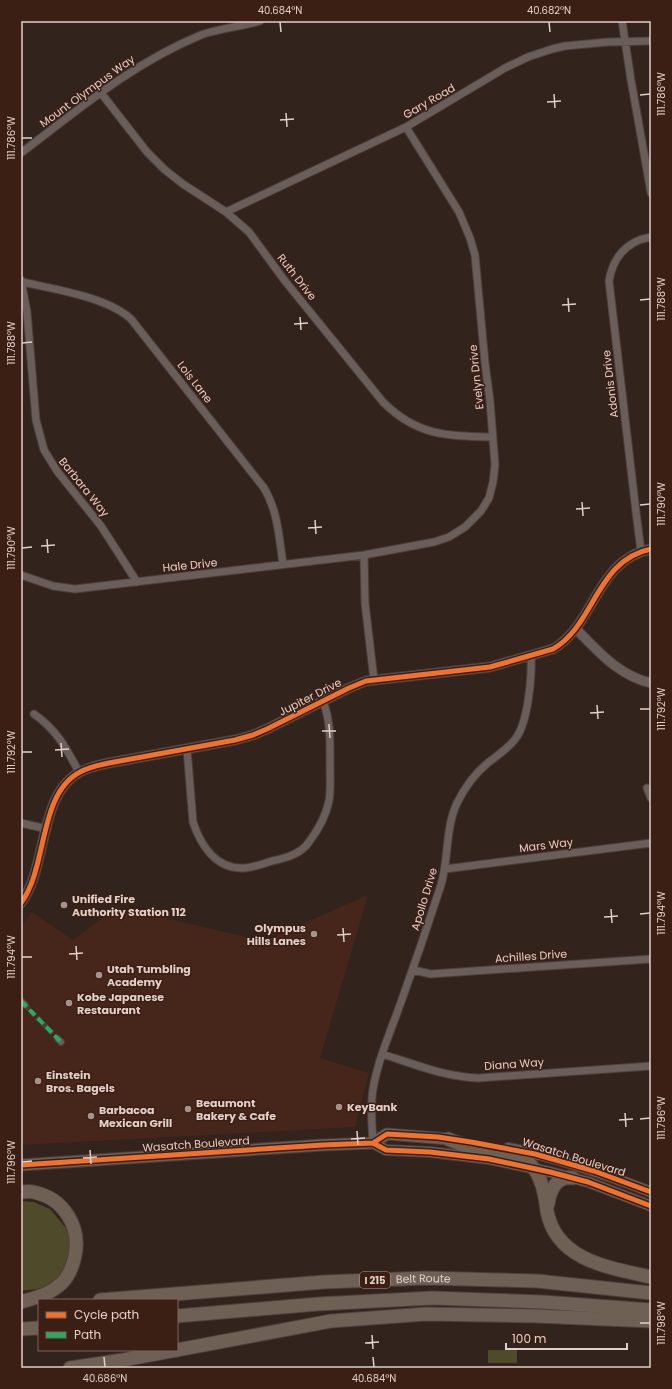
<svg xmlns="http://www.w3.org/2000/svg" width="672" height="1389" viewBox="0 0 672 1389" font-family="Poppins,sans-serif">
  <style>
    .built { fill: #46261a }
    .green { fill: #4e4a2a }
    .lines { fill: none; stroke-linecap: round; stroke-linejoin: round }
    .pedestrian-tunnel { stroke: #4d3d37; stroke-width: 5.5; stroke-dasharray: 5.5 3; stroke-linecap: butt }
    .pedestrian-casing { stroke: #4e3f3c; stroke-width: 8 }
    .minor-casing { stroke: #4e3f3c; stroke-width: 9 }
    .tertiary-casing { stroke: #4e3f3c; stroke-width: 11 }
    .secondary-casing { stroke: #4e3f3c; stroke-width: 12 }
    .primary-casing { stroke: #4e3f3c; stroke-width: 13 }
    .motorway-casing { stroke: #4e3f3c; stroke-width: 15 }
    .pedestrian { stroke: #6a5e5a; stroke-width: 5.5 }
    .minor { stroke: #6a5e5a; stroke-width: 7 }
    .tertiary { stroke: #6a5e5a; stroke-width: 9 }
    .secondary { stroke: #6a5e5a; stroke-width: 10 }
    .primary { stroke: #6d5f57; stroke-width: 11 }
    .motorway { stroke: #6e6055; stroke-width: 13 }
    .quiet { stroke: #26ab63; stroke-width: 4; stroke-dasharray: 8 4; stroke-linecap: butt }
    .cycleway-casing { stroke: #3b1f15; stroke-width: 8 }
    .cycleway { stroke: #ef722f; stroke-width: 5 }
    .ticks { fill: none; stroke: #e2cfc8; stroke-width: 1.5 }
    .poi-dot { fill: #a5938c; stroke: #3b1f15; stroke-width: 1.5 }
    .labels { text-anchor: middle; stroke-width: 3; stroke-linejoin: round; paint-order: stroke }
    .shield { fill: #3b1f15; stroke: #b09a92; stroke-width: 1 }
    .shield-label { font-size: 10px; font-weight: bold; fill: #e2cfc8 }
    .street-label { font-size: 11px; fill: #e2cfc8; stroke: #3b1f15 }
    .poi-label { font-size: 11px; font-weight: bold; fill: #e2cfc8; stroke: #3b1f15; text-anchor: start }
    .neatline { fill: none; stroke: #e2cfc8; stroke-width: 1.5 }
    .ticks-label { font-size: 10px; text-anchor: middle; fill: #e2cfc8 }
  </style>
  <rect width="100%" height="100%" fill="#33231d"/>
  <!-- built -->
  <path class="built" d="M 368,895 L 320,1058 L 369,1073 L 355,1127 L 21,1145 L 21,926 L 32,912 L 73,940 L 117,907 L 264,941 Z"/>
  <!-- green -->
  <path class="green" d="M 21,1201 L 34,1202 L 50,1209 L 66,1228 L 71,1242 L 68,1260 L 60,1275 L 50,1285 L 38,1289 L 21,1291 Z
    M 488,1350 L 517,1350 L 517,1363 L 488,1363 Z"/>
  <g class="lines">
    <!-- pedestrian-tunnel -->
    <path class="pedestrian-tunnel" d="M 25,1005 L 58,1039"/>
    <!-- pedestrian casing -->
    <g class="pedestrian-casing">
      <path id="pedestrian" d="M 21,1001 L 25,1005
        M 58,1039 L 61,1042"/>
    </g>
    <!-- minor casing -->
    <g class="minor-casing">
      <path id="minor" d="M 622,21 L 631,80 L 651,193
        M 101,93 L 147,152 L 165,170 L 183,184 L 226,212 L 249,232 L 285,281 L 383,402 C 417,436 447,436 493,437
        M 21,153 C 79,109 133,63 201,35 C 220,28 241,27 260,21
        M 226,212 L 406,127 L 505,68 L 528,57 L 552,49 L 565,46 L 608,42 L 651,41
        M 21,280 L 27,312 L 36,420 L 44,450 L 57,471 L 101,526 L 137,582
        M 22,282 C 54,289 107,297 131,319 L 264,488 C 278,511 279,538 283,564
        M 641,551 L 636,512 L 609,281 C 613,257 627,241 651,237
        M 364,555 L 365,603 L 374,680
        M 21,575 L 53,586 L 75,589 L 364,555 L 434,542 L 449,537 L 465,527 L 481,511 L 489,498 L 493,482 L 495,465 L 490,401 L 485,363 L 475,255 L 470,238 L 459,212 L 406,127
        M 34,714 C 57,730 66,748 79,772
        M 187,749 L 193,822 C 200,843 214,867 240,868 C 250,869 262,864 272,861 C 286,858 301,854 309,842 C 318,830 326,816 329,801 C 331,789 330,777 330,764 C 330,742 331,722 323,701
        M 647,788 L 651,798
        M 21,823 L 47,829
        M 445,869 L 651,843
        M 413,970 L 431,974 L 651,959
        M 382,1054 C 414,1064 445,1077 479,1078 L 651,1066
        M 373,1143 C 372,1125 370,1107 373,1089 C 378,1060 390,1033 400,1005 C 414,966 428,925 441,885 C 449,858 445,829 457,803 C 465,787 475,773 489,762 C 498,755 509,748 516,738 C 528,722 532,677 531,656"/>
    </g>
    <!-- tertiary casing -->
    <g class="tertiary-casing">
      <path id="tertiary" d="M 576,629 C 598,651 619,676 651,683
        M 21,903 C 48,867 38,794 80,772 C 89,767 99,765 109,763 L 235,740 L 253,735 L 267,729 L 349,688 L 366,681 L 490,667 L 553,649 C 595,625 596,560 651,549"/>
    </g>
    <!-- secondary casing -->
    <g class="secondary-casing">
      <path id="secondary" d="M 373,1143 L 386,1150 L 430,1152 L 489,1159 L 550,1172 L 588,1182 L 651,1206
        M 508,1148 C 557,1157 605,1174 651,1192"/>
    </g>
    <!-- primary casing -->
    <g class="primary-casing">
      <path id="primary" d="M 21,1165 L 323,1145 L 373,1143 L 387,1134 L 448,1139"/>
    </g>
    <!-- motorway casing -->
    <g class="motorway-casing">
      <g id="motorway">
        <path d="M 448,1139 C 455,1142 463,1145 471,1147 C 487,1152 517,1151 529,1163 C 542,1175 545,1195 547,1211 C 556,1261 611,1268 651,1277"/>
        <path d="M 21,1192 C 25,1192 29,1191 33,1192 C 64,1198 81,1227 75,1256 C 73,1265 69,1276 62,1283 C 49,1295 37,1297 21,1302"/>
        <path d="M 548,1204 C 550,1190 557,1175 573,1178"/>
        <path id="s1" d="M 100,1300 L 324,1282 L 426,1278 L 537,1281 L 651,1293"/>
        <path d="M 177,1316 L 318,1304 L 432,1298 L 543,1302 L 651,1310"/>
        <path d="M 21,1329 L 39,1328"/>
        <path d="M 177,1350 L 331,1321 L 426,1314 L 536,1316 L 651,1321"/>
        <path d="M 70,1368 L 123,1360 L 177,1350"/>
      </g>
    </g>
    <!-- pedestrian -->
    <use href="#pedestrian" class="pedestrian"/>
    <!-- minor -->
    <use href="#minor" class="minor"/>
    <!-- tertiary -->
    <use href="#tertiary" class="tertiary"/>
    <!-- secondary -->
    <use href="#secondary" class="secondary"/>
    <!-- primary -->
    <use href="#primary" class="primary"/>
    <!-- motorway -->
    <use href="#motorway" class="motorway"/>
    <!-- quiet -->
    <path class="quiet" d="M 21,1001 L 61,1042"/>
    <!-- cycleway casing -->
    <g class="cycleway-casing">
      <path id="cycleway" d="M 21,903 C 48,867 38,794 80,772 C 89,767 99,765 109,763 L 235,740 L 253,735 L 267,729 L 349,688 L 366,681 L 490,667 L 553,649 C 595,625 596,560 651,549
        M 373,1143 L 386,1150 L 430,1152 L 489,1159 L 550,1172 L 588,1182 L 651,1206
        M 21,1165 L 323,1145 L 373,1143 L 387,1134 L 438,1137 L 471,1142 L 535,1154 L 594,1171 L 651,1192"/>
    </g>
    <!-- cycleway -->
    <use href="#cycleway" class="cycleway"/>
  </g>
  <!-- ticks -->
  <path class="ticks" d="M 280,22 L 281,32M 549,22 L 550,32M 554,94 L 555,108M 640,95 L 650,94M 547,102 L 561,101M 286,113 L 287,127M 280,120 L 294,119M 22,138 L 32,138M 568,298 L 569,312M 640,300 L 650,299M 562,305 L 576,304M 300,317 L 301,330M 294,324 L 308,323M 22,343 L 32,342M 582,502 L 583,516M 640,505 L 650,504M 576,509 L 590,508M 315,520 L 316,534M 308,528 L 322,527M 47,539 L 48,553M 41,546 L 55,545M 22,548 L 32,547M 597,705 L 598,719M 640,709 L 650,709M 590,713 L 604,712M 329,724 L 330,738M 322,731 L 336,731M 61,743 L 62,757M 55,750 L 69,749M 22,752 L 32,752M 611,909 L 612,923M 640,914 L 650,913M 604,917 L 618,916M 343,928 L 344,942M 337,935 L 351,934M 76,946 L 77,960M 69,954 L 83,953M 22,957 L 32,957M 625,1113 L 626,1127M 640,1119 L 650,1118M 619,1120 L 633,1119M 357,1131 L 358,1145M 351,1139 L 365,1138M 90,1150 L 91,1164M 83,1158 L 97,1157M 22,1162 L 32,1161M 640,1323 L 650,1323M 372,1335 L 373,1349M 365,1343 L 379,1342M 104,1357 L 105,1367M 373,1357 L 374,1367"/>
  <!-- markers -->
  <g class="poi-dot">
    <circle cx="64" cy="905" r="4"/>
    <circle cx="314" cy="934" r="4"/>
    <circle cx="99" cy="975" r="4"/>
    <circle cx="69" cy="1003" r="4"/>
    <circle cx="38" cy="1081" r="4"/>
    <circle cx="339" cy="1107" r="4"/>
    <circle cx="188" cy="1109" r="4"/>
    <circle cx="91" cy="1116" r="4"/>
  </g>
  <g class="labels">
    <!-- shield labels -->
    <rect class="shield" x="360" y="1272" width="30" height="16" rx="3"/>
    <g class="shield-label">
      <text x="375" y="1284">I 215</text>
    </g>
    <!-- street labels -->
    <g class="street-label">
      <text transform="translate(87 91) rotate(-36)" y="4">Mount Olympus Way</text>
      <text transform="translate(429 101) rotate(-30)" y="4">Gary Road</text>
      <text transform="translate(297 277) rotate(52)" y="4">Ruth Drive</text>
      <text transform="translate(476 377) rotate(-96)" y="4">Evelyn Drive</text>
      <text transform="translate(195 382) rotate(52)" y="4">Lois Lane</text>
      <text transform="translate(610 384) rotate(-97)" y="4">Adonis Drive</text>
      <text transform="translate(84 487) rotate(51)" y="4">Barbara Way</text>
      <text transform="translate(190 565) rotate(-6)" y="4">Hale Drive</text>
      <text transform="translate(310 697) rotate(-27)" y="4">Jupiter Drive</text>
      <text transform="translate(546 845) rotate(-7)" y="4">Mars Way</text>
      <text transform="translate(424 899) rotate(-73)" y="4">Apollo Drive</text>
      <text transform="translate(531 956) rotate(-4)" y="4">Achilles Drive</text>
      <text transform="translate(514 1064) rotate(-4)" y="4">Diana Way</text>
      <text transform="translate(196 1144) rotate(-4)" y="4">Wasatch Boulevard</text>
      <text transform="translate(574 1157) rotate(17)" y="4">Wasatch Boulevard</text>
      <text dy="4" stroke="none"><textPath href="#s1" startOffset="324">Belt Route</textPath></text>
    </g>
    <!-- poi labels -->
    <g class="poi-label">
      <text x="72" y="903">Unified Fire<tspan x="72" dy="13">Authority Station 112</tspan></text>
      <text x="306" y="932" text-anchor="end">Olympus<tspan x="306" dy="13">Hills Lanes</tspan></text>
      <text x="107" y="973">Utah Tumbling<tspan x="107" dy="13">Academy</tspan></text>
      <text x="77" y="1001">Kobe Japanese<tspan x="77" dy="13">Restaurant</tspan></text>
      <text x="46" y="1079">Einstein<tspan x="46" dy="13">Bros. Bagels</tspan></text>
      <text x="196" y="1107">Beaumont<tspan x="196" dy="13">Bakery &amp; Cafe</tspan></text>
      <text x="347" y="1111">KeyBank</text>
      <text x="99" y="1114">Barbacoa<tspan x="99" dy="13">Mexican Grill</tspan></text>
    </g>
  </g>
  <!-- border -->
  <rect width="672" height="1389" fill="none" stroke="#3b1f15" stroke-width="44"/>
  <!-- legend -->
  <rect x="38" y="1299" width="140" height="52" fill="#3b1f15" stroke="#7e655d"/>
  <rect x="46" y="1312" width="20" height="6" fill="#ef722f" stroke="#7e655d"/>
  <text x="74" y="1319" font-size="12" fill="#e2cfc8">Cycle path</text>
  <rect x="46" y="1332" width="20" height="6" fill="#26ab63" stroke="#7e655d"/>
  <text x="74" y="1339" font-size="12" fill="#e2cfc8">Path</text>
  <!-- scale -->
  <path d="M506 1343v6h121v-6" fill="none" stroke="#e2cfc8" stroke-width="2"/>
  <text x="512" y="1343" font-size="12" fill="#e2cfc8" stroke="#3b1f15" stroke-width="3" paint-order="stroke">100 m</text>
  <rect x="22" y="22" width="628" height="1345" class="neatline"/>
  <g class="ticks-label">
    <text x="280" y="14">40.684°N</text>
    <text x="549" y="14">40.682°N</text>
    <text transform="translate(661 94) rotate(-90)" y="4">111.786°W</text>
    <text transform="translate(11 138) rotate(-90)" y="4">111.786°W</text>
    <text transform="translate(661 299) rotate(-90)" y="4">111.788°W</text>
    <text transform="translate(11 343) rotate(-90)" y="4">111.788°W</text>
    <text transform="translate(661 504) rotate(-90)" y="4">111.790°W</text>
    <text transform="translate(11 548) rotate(-90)" y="4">111.790°W</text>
    <text transform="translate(661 709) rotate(-90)" y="4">111.792°W</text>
    <text transform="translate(11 752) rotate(-90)" y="4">111.792°W</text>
    <text transform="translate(661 913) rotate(-90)" y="4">111.794°W</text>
    <text transform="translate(11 957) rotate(-90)" y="4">111.794°W</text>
    <text transform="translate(661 1118) rotate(-90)" y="4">111.796°W</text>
    <text transform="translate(11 1162) rotate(-90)" y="4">111.796°W</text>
    <text transform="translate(661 1323) rotate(-90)" y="4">111.798°W</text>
    <text x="105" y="1382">40.686°N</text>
    <text x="374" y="1382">40.684°N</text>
  </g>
</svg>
